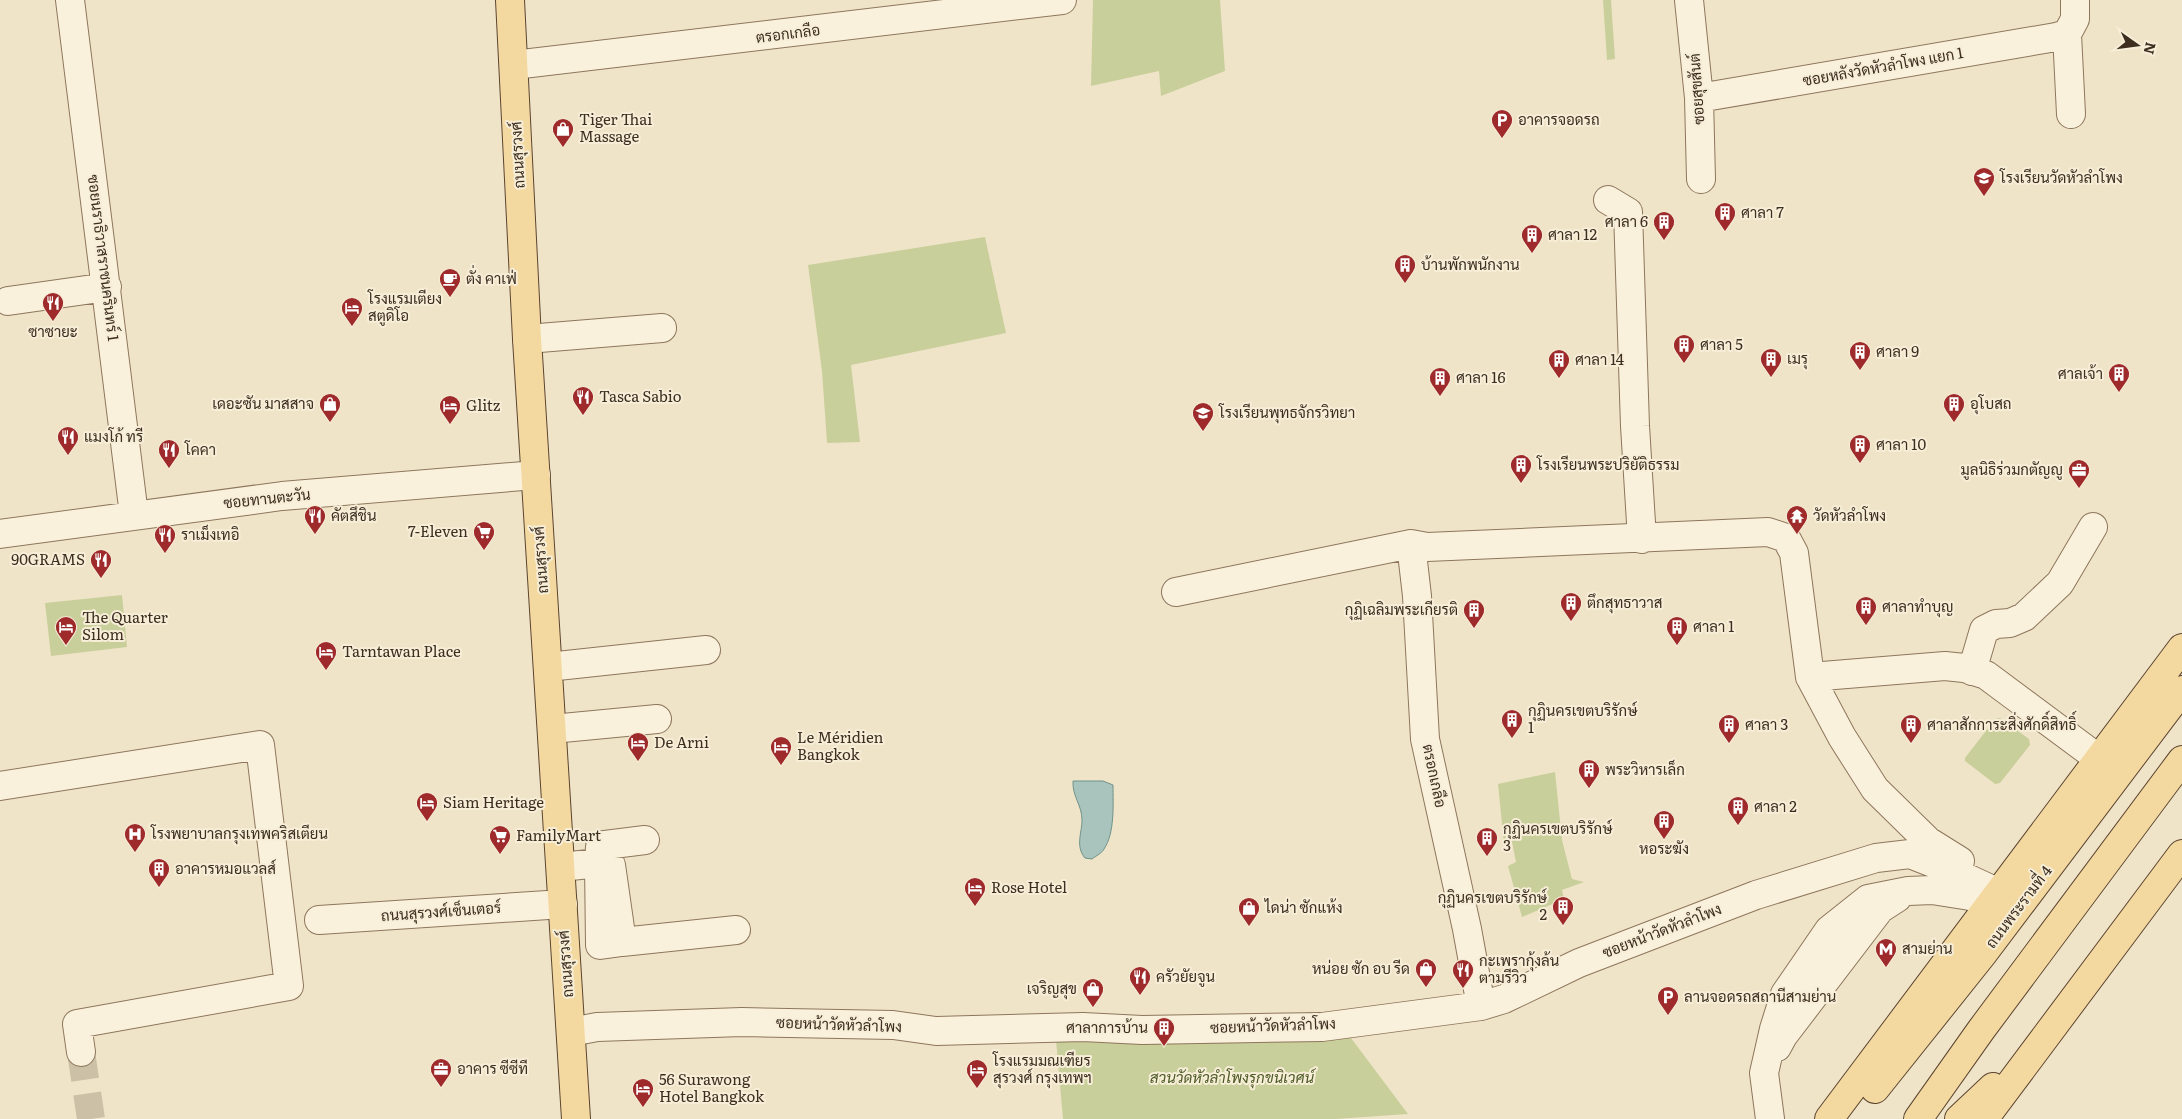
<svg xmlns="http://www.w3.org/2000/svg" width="2182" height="1119" viewBox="0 0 2182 1119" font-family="Literata,Sarabun,serif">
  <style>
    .green { fill: #c9cf9b }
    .water { fill: #a9c4bc; stroke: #6f938a }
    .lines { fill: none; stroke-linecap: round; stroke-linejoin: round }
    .minor-tunnel { stroke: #ccc0a6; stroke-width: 28; stroke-dasharray: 28 14; stroke-linecap: butt }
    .minor-casing { stroke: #8d765c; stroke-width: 30 }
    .major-casing { stroke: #5b4430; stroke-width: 30 }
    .minor { stroke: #faf1dc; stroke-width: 28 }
    .major { stroke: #f3d9a0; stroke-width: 28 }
    .labels { text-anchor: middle; stroke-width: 4; stroke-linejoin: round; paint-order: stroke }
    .street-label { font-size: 15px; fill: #3d2e20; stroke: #f7eed8 }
    .poi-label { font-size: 15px; fill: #3d2e20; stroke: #f7eed8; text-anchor: start }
    .park-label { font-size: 15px; font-style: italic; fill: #4d5a26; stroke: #f7eed8 }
  </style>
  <rect width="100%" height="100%" fill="#f0e4c8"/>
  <!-- green -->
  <path class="green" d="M 1093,0 L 1220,0 L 1225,71 L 1161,96 L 1159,71 L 1091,86 Z
    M 1603,0 L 1611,0 L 1615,59 L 1607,60 Z
    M 985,237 L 1006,333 L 851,365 L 860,442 L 827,443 L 822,371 L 808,265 Z
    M 122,595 L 127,647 L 51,656 L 45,603 Z
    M 2000,718 L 2029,739 L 2030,745 L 2000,783 L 1995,784 L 1965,761 L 1965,758 L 1995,719 Z
    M 1555,772 L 1562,840 L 1572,879 L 1584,882 L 1562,890 L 1564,899 L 1522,917 L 1508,866 L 1516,862 L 1512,842 L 1504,844 L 1498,784 Z
    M 1351,1038 L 1408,1114 L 1336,1119 L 1063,1119 L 1056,1040 Z"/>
  <!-- water -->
  <path class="water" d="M 1073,781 L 1103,781 L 1113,785 C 1113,804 1115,833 1104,849 C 1102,853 1096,856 1092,859 L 1085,858 C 1075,846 1082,833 1082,820 C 1082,805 1072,796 1073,781 Z"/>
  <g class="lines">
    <!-- minor-tunnel -->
    <path class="minor-tunnel" d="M 81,1052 L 91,1119"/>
    <!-- minor casing -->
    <g class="minor-casing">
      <path id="minor" d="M 70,0 L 134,515
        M 1689,0 L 1699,98 L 1701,179
        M 2067,34 L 2071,114
        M 514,65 L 1062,0
        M 1699,98 L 2056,37 L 2067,34 L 2075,19 L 2075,0
        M 1608,200 L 1628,212 L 1635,426 L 1642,539
        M 8,301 L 107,287
        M 527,339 L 662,328
        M 0,534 L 282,496 L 536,475
        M 1411,544 L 1417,596 L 1425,739 L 1467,929 L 1481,1006
        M 1176,592 L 1411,544 L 1427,547 L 1768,532 L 1786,538 L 1794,553 L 1810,677 L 1842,737 L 1875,789 L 1928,841 L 1960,861
        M 548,667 L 706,650
        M 1972,671 L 1984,630 L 1996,624 L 2010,623 L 2024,617 L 2060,583 L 2093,527
        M 1810,677 L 1945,666 L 1964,668 L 1986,675 L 2099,759
        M 552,729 L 657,719
        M 0,786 L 260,745 L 289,986 L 77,1024 L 81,1052
        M 561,867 L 599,863 L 611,865 L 622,942 L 600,945 L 599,863 L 600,847 L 605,845 L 645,840
        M 319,920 L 563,904
        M 622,942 L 736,930
        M 571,1032 L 597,1027 L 742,1022 L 893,1025 L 936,1031 L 1083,1027 L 1142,1030 L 1322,1027 L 1481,1006 L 1504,999 L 1579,963 L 1756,895 L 1876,858 L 1910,854 L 1943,867 L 1999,893
        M 1777,1047 L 1783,1036 L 1880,909 L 1897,898
        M 1770,1119 L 1764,1073 L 1774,1029 L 1785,994 L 1829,930 L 1868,899 L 1908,891 L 1932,890 L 1970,896 L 1988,903"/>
    </g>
    <!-- major casing -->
    <g class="major-casing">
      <path id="major" d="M 510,0 L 527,339 L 576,1119
        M 1875,1089 L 1982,955 L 2182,690
        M 1829,1119 L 2182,648
        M 1918,1119 L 1981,1030 L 2182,760
        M 1959,1119 L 1993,1087
        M 1984,1119 L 2182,854"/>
    </g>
    <!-- minor -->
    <use href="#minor" class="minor"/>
    <!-- major -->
    <use href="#major" class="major"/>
  </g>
  <!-- icons -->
  <defs>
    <g id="parking-pin" transform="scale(1.125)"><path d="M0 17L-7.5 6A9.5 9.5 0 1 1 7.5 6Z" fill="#9e2a2b" stroke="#f7eed8"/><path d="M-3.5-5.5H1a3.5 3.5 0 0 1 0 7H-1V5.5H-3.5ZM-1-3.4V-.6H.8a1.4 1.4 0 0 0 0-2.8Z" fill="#fff"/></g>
    <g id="shop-pin" transform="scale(1.125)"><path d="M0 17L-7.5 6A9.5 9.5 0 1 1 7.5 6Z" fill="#9e2a2b" stroke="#f7eed8"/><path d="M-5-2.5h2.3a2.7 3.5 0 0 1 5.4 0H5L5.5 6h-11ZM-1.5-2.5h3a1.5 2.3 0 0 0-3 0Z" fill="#fff"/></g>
    <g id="school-pin" transform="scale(1.125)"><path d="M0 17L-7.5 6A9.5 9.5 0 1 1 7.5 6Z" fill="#9e2a2b" stroke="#f7eed8"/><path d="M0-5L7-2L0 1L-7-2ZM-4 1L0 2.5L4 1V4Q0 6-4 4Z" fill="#fff"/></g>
    <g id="building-pin" transform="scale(1.125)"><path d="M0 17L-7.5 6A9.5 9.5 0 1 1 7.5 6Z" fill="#9e2a2b" stroke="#f7eed8"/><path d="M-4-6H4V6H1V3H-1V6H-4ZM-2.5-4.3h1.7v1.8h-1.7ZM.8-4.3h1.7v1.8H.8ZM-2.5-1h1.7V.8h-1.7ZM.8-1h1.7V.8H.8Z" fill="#fff"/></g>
    <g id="cafe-pin" transform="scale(1.125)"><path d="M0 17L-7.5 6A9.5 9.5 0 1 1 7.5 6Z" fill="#9e2a2b" stroke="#f7eed8"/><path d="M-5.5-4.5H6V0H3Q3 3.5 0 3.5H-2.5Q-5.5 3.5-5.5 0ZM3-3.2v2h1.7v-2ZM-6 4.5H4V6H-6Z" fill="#fff"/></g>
    <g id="restaurant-pin" transform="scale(1.125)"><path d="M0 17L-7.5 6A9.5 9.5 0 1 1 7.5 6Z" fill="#9e2a2b" stroke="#f7eed8"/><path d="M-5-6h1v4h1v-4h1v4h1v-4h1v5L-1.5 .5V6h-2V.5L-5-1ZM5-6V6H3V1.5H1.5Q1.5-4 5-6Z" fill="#fff"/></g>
    <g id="hotel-pin" transform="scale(1.125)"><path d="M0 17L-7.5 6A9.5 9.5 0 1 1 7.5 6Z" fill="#9e2a2b" stroke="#f7eed8"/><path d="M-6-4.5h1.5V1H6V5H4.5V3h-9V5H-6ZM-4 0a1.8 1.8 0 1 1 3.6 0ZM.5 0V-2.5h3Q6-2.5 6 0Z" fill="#fff"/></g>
    <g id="office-pin" transform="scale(1.125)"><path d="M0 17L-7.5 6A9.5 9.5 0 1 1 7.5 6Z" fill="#9e2a2b" stroke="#f7eed8"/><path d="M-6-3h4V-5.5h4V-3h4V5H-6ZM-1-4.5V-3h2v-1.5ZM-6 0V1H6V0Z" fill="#fff"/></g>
    <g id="temple-pin" transform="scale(1.125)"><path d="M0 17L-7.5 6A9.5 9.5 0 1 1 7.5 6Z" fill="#9e2a2b" stroke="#f7eed8"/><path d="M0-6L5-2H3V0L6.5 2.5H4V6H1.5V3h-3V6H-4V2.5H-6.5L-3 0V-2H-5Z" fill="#fff"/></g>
    <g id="supermarket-pin" transform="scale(1.125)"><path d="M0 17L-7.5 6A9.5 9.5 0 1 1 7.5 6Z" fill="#9e2a2b" stroke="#f7eed8"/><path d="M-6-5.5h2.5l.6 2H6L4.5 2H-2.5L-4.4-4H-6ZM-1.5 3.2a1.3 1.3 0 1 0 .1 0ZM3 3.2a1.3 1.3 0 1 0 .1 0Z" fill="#fff"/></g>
    <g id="hospital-pin" transform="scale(1.125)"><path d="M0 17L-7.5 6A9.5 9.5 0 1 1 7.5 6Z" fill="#9e2a2b" stroke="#f7eed8"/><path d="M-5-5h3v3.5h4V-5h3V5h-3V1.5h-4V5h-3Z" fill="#fff"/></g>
    <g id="metro-pin" transform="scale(1.125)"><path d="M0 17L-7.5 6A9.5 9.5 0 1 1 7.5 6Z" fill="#9e2a2b" stroke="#f7eed8"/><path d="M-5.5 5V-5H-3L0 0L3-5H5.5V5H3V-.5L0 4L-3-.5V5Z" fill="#fff"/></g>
  </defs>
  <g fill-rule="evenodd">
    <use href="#parking-pin" x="1502" y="120"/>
    <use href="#shop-pin" x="563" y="129"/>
    <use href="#school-pin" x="1984" y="178"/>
    <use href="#building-pin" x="1725" y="213"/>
    <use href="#building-pin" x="1664" y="222"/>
    <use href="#building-pin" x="1532" y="235"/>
    <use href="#building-pin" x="1405" y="265"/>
    <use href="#cafe-pin" x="450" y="279"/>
    <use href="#restaurant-pin" x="53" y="303"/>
    <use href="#hotel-pin" x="352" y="308"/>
    <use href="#building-pin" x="1684" y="345"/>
    <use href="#building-pin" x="1860" y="352"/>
    <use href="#building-pin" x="1771" y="359"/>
    <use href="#building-pin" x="1559" y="360"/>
    <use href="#building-pin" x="2119" y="374"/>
    <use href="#building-pin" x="1440" y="378"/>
    <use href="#restaurant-pin" x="583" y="397"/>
    <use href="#shop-pin" x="330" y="404"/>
    <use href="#building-pin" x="1954" y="404"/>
    <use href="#hotel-pin" x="450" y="406"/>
    <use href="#school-pin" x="1203" y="413"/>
    <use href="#restaurant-pin" x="68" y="437"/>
    <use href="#building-pin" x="1860" y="445"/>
    <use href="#restaurant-pin" x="169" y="450"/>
    <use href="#building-pin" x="1521" y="465"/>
    <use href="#office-pin" x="2079" y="470"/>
    <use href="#restaurant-pin" x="315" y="516"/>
    <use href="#temple-pin" x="1797" y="516"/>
    <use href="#supermarket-pin" x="484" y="532"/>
    <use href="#restaurant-pin" x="165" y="535"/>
    <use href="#restaurant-pin" x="101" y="560"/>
    <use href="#building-pin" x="1571" y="603"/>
    <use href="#building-pin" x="1866" y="607"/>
    <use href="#building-pin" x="1474" y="610"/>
    <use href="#hotel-pin" x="66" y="627"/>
    <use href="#building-pin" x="1677" y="627"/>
    <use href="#hotel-pin" x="326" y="652"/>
    <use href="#building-pin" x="1512" y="720"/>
    <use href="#building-pin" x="1729" y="725"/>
    <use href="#building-pin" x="1911" y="725"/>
    <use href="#hotel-pin" x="638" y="743"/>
    <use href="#hotel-pin" x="781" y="747"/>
    <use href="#building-pin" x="1589" y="770"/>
    <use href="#hotel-pin" x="427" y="803"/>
    <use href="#building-pin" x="1738" y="807"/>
    <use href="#building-pin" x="1664" y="821"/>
    <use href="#hospital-pin" x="135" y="834"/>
    <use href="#supermarket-pin" x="500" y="836"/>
    <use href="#building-pin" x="1487" y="838"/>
    <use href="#building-pin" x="159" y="869"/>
    <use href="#hotel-pin" x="975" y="888"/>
    <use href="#building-pin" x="1563" y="907"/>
    <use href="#shop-pin" x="1249" y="908"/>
    <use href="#metro-pin" x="1886" y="949"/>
    <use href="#shop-pin" x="1426" y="969"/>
    <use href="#restaurant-pin" x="1463" y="970"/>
    <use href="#restaurant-pin" x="1140" y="977"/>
    <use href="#shop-pin" x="1093" y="989"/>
    <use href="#parking-pin" x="1668" y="997"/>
    <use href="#building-pin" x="1164" y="1028"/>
    <use href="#office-pin" x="441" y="1069"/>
    <use href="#hotel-pin" x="977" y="1070"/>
    <use href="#hotel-pin" x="643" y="1089"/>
  </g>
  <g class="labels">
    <!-- street labels -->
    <g class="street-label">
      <text transform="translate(788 34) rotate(-7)" y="5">ตรอกเกลือ</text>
      <text transform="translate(1883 67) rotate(-10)" y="5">ซอยหลังวัดหัวลำโพง แยก 1</text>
      <text transform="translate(1697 89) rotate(-94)" y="5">ซอยสุขสันต์</text>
      <text transform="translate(518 155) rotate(-93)" y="5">ถนนสุรวงศ์</text>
      <text transform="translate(103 258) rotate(83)" y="5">ซอยนราธิวาสราชนครินทร์ 1</text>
      <text transform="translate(267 499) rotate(-6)" y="5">ซอยทานตะวัน</text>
      <text transform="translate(541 560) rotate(-94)" y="5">ถนนสุรวงศ์</text>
      <text transform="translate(1434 776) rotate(78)" y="5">ตรอกเกลือ</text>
      <text transform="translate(2019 907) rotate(-53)" y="5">ถนนพระรามที่ 4</text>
      <text transform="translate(441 912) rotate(-4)" y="5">ถนนสุรวงศ์เซ็นเตอร์</text>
      <text transform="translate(1662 931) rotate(-21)" y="5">ซอยหน้าวัดหัวลำโพง</text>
      <text transform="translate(566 964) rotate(-94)" y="5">ถนนสุรวงศ์</text>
      <text transform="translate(839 1025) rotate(2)" y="5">ซอยหน้าวัดหัวลำโพง</text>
      <text transform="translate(1273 1026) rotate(-2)" y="5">ซอยหน้าวัดหัวลำโพง</text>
    </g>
    <!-- poi labels -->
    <g class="poi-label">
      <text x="579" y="125">Tiger Thai<tspan x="579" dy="17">Massage</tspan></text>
      <text x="1518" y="125">อาคารจอดรถ</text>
      <text x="2000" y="183">โรงเรียนวัดหัวลำโพง</text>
      <text x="1741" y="218">ศาลา 7</text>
      <text x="1648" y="227" text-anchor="end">ศาลา 6</text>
      <text x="1548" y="240">ศาลา 12</text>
      <text x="1421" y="270">บ้านพักพนักงาน</text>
      <text x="466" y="284">ตั่ง คาเฟ่</text>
      <text x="368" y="304">โรงแรมเตียง<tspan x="368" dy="17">สตูดิโอ</tspan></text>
      <text x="53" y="337" text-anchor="middle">ซาซายะ</text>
      <text x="1700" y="350">ศาลา 5</text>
      <text x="1876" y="357">ศาลา 9</text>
      <text x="1787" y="364">เมรุ</text>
      <text x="1575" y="365">ศาลา 14</text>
      <text x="2103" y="379" text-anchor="end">ศาลเจ้า</text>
      <text x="1456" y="383">ศาลา 16</text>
      <text x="599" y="402">Tasca Sabio</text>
      <text x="314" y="409" text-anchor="end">เดอะซัน มาสสาจ</text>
      <text x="1970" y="409">อุโบสถ</text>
      <text x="466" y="411">Glitz</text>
      <text x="1219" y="418">โรงเรียนพุทธจักรวิทยา</text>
      <text x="84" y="442">แมงโก้ ทรี</text>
      <text x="1876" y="450">ศาลา 10</text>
      <text x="185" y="455">โคคา</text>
      <text x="1537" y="470">โรงเรียนพระปริยัติธรรม</text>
      <text x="2063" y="475" text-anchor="end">มูลนิธิร่วมกตัญญู</text>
      <text x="331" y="521">คัตสึชิน</text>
      <text x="1813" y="521">วัดหัวลำโพง</text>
      <text x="468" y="537" text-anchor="end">7-Eleven</text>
      <text x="181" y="540">ราเม็งเทอิ</text>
      <text x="85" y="565" text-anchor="end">90GRAMS</text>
      <text x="1587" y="608">ตึกสุทธาวาส</text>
      <text x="1882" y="612">ศาลาทำบุญ</text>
      <text x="1458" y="615" text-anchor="end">กุฏิเฉลิมพระเกียรติ</text>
      <text x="82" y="623">The Quarter<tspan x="82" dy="17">Silom</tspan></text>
      <text x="1693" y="632">ศาลา 1</text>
      <text x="342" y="657">Tarntawan Place</text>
      <text x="1528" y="716">กุฏินครเขตบริรักษ์<tspan x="1528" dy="17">1</tspan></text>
      <text x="1745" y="730">ศาลา 3</text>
      <text x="1927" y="730">ศาลาสักการะสิ่งศักดิ์สิทธิ์</text>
      <text x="797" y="743">Le Méridien<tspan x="797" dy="17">Bangkok</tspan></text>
      <text x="654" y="748">De Arni</text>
      <text x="1605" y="775">พระวิหารเล็ก</text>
      <text x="443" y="808">Siam Heritage</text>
      <text x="1754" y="812">ศาลา 2</text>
      <text x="1503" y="834">กุฏินครเขตบริรักษ์<tspan x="1503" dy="17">3</tspan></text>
      <text x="151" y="839">โรงพยาบาลกรุงเทพคริสเตียน</text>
      <text x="516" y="841">FamilyMart</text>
      <text x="1664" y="854" text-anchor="middle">หอระฆัง</text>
      <text x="175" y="874">อาคารหมอแวลส์</text>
      <text x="991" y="893">Rose Hotel</text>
      <text x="1547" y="903" text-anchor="end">กุฏินครเขตบริรักษ์<tspan x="1547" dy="17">2</tspan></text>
      <text x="1265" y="913">ไดน่า ซักแห้ง</text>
      <text x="1902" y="954">สามย่าน</text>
      <text x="1479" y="966">กะเพรากุ้งล้น<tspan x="1479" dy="17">ตามรีวิว</tspan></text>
      <text x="1410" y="974" text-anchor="end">หน่อย ซัก อบ รีด</text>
      <text x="1156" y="982">ครัวยัยจูน</text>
      <text x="1077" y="994" text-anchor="end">เจริญสุข</text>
      <text x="1684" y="1002">ลานจอดรถสถานีสามย่าน</text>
      <text x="1148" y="1033" text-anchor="end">ศาลาการบ้าน</text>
      <text x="993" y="1066">โรงแรมมณเฑียร<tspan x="993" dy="17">สุรวงศ์ กรุงเทพฯ</tspan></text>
      <text x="457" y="1074">อาคาร ซีซีที</text>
      <text x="659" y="1085">56 Surawong<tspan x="659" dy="17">Hotel Bangkok</tspan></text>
    </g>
    <!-- park labels -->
    <g class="park-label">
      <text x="1232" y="1083">สวนวัดหัวลำโพงรุกขนิเวศน์</text>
    </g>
  </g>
  <!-- north arrow -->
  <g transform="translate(2137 45) rotate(104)" stroke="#f7eed8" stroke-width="4" paint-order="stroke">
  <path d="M0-4L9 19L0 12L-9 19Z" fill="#3d2e20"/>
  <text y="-8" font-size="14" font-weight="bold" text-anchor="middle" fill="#3d2e20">N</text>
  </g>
</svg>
